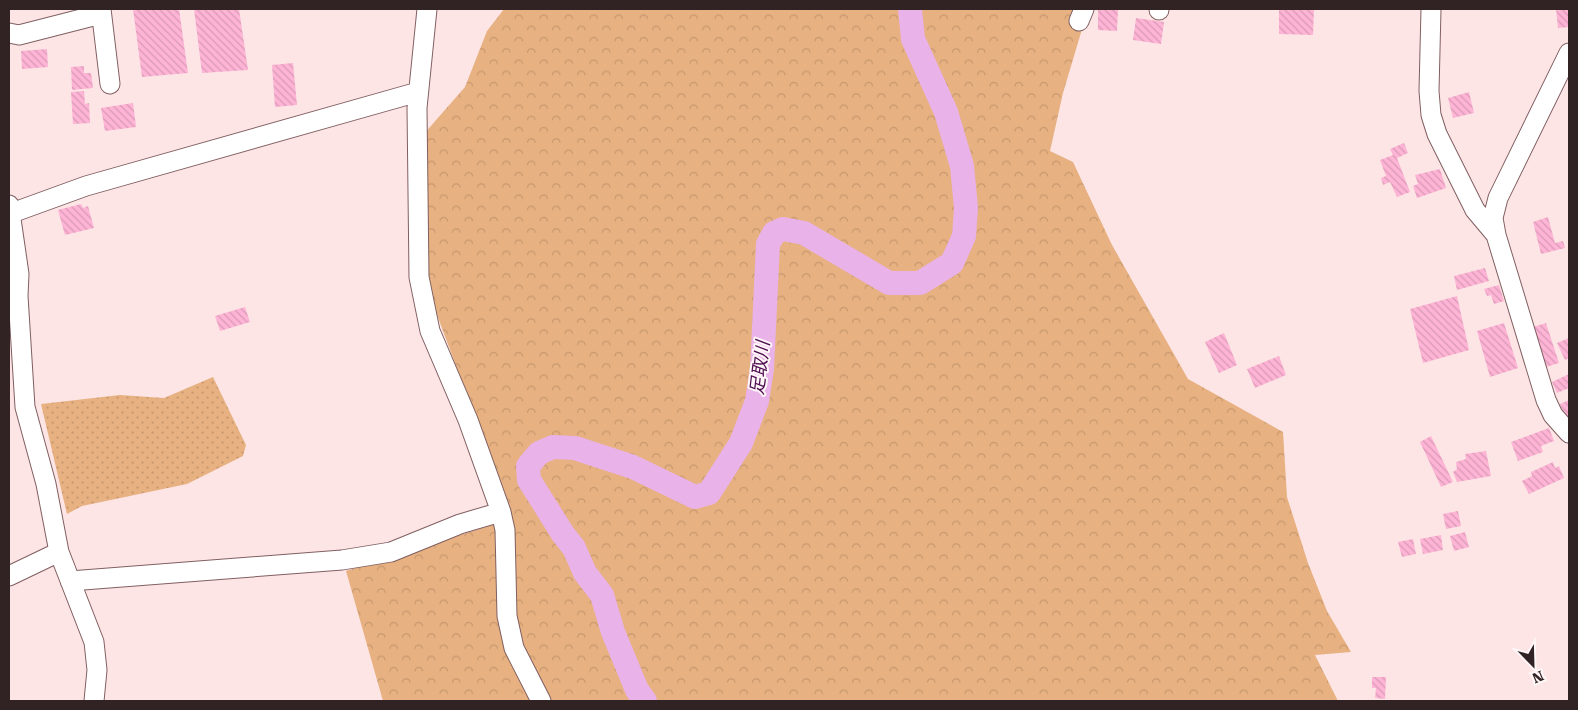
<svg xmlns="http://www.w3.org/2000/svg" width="1578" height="710" viewBox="0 0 1578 710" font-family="'Roboto Serif','Noto Sans JP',serif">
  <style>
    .grass { fill: url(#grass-dots) }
    .forest { fill: url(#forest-crowns) }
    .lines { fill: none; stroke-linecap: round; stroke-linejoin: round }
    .river { stroke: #e9b2e9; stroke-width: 24 }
    .building { fill: url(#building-back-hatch) }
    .minor-casing { stroke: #815f61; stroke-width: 21 }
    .minor { stroke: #fff; stroke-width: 19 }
    .labels { text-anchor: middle; stroke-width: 4; stroke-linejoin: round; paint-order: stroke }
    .water-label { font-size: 18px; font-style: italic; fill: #4f0e51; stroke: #fff6f7 }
  </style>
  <defs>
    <pattern id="grass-dots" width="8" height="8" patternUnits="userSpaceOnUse" patternTransform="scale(1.25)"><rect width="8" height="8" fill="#e7b181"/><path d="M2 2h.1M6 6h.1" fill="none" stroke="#c7986f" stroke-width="1.8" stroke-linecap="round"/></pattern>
    <pattern id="forest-crowns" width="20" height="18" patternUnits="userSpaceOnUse" patternTransform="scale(1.25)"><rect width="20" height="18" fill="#e7b181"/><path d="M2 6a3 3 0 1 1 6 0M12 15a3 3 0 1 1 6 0" fill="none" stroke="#c7986f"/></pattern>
    <pattern id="building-back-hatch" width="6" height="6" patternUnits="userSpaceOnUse" patternTransform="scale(1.25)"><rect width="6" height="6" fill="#feb4d5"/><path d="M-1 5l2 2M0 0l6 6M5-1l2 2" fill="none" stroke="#da9ab7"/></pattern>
  </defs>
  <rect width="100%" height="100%" fill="#fde5e6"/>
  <!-- grass -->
  <path class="grass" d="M 213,377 L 246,445 L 243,456 L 187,484 L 82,506 L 67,514 L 41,404 L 120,395 L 164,398 Z"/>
  <!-- forest -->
  <path class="forest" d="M 504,9 L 1088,9 L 1063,93 L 1050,151 L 1073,162 L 1112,245 L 1188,379 L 1283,432 L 1287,497 L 1308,563 L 1327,611 L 1351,652 L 1315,655 L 1338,701 L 383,701 L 346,571 L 508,520 L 479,428 L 426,285 L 423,135 L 465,87 L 487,31 Z"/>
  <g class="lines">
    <!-- river -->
    <path class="river" d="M 645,701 L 637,690 L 613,632 L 602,595 L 585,573 L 574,548 L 563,534 L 529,480 L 528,466 L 539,453 L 553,447 L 575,448 L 633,467 L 695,497 L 709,493 L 741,443 L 757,401 L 762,369 L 768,244 L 774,233 L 783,229 L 804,233 L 889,283 L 920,283 L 952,263 L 964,236 L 966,208 L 962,166 L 946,112 L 913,39 L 910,9"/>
  </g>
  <!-- building -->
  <path class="building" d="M 133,9 L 179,9 L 188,73 L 142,77 Z
    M 194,9 L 239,9 L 248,70 L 202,73 Z
    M 1098,9 L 1118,9 L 1117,31 L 1098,30 Z
    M 1556,9 L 1569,9 L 1569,20 L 1568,20 L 1569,27 L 1558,28 Z
    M 1279,10 L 1314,10 L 1313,35 L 1279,34 Z
    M 1136,18 L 1164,22 L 1161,44 L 1133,40 Z
    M 47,49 L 48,67 L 22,69 L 21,51 Z
    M 293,63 L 297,105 L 275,107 L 272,65 Z
    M 84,66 L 84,73 L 91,73 L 93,88 L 72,90 L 71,67 Z
    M 84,91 L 85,104 L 89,103 L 90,123 L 73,124 L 71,92 Z
    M 1469,92 L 1474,113 L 1453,118 L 1448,98 Z
    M 133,103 L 136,127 L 105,131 L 101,108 Z
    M 1404,143 L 1408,153 L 1397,158 L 1410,192 L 1397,197 L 1390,182 L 1383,185 L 1381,178 L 1386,176 L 1380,160 L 1393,155 L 1390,149 Z
    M 1440,169 L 1446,188 L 1417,198 L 1413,186 L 1418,184 L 1415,175 Z
    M 81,204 L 83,208 L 88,206 L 94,228 L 65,235 L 58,210 Z
    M 1548,217 L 1555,243 L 1563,241 L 1565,248 L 1541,254 L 1533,222 Z
    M 1485,268 L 1489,281 L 1457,290 L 1454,276 Z
    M 1499,285 L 1504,301 L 1494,304 L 1491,295 L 1487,296 L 1484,289 Z
    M 1457,296 L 1469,350 L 1423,363 L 1410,309 Z
    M 245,307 L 250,322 L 220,331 L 215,316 Z
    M 1504,323 L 1518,368 L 1490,377 L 1477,331 Z
    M 1546,323 L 1559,363 L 1546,367 L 1533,327 Z
    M 1224,333 L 1237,365 L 1219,373 L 1205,342 Z
    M 1569,338 L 1569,358 L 1565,360 L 1557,343 Z
    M 1279,356 L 1286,375 L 1255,388 L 1247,369 Z
    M 1569,374 L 1569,388 L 1557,393 L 1552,382 Z
    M 1569,400 L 1569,419 L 1566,420 L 1560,404 Z
    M 1549,428 L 1554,441 L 1541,446 L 1543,452 L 1518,461 L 1511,442 Z
    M 1431,436 L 1453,482 L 1441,487 L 1420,442 Z
    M 1486,451 L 1491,476 L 1457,482 L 1453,472 L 1457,469 L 1456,462 L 1466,459 L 1465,454 Z
    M 1553,462 L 1555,468 L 1559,466 L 1564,478 L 1529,494 L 1522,481 L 1532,476 L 1531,472 Z
    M 1458,511 L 1461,526 L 1446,529 L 1443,514 Z
    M 1465,532 L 1469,547 L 1454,551 L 1450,536 Z
    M 1441,535 L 1443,550 L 1423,554 L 1420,539 Z
    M 1413,539 L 1416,554 L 1402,557 L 1398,542 Z
    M 1372,677 L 1386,677 L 1385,699 L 1375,698 L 1376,688 L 1372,688 Z"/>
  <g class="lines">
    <!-- minor casing -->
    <g class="minor-casing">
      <path id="minor" d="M 101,9 L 110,84
        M 427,9 L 417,108 L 419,277 L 430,331 L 468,420 L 501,512 L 505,530 L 507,616 L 514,648 L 541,701
        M 1431,9 L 1429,91 L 1431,115 L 1437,134 L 1475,210 L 1496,235
        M 1159,10 L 1159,9
        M 1079,21 L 1084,9
        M 9,33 L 19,35 L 101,14
        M 1569,53 L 1498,198 L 1493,218 L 1496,235 L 1546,400 L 1553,415 L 1569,433
        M 9,205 L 19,274 L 18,296 L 25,407 L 46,484 L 59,552 L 94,642 L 97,670 L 94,701
        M 9,214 L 86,186 L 418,92
        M 9,576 L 59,552
        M 70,581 L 342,560 L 391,552 L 460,524 L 501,512"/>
    </g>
    <!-- minor -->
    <use href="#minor" class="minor"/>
  </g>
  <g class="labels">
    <!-- water labels -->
    <g class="water-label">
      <text transform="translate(760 368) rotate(-83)" y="6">足取川</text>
    </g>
  </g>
  <!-- border -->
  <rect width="1578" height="710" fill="none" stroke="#312323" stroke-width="20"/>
  <!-- north arrow -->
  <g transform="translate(1533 665) rotate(157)" stroke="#fff6f7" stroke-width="4" paint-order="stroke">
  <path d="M0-4L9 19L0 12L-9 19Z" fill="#312323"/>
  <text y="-8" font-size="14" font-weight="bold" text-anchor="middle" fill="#312323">N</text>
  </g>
</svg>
